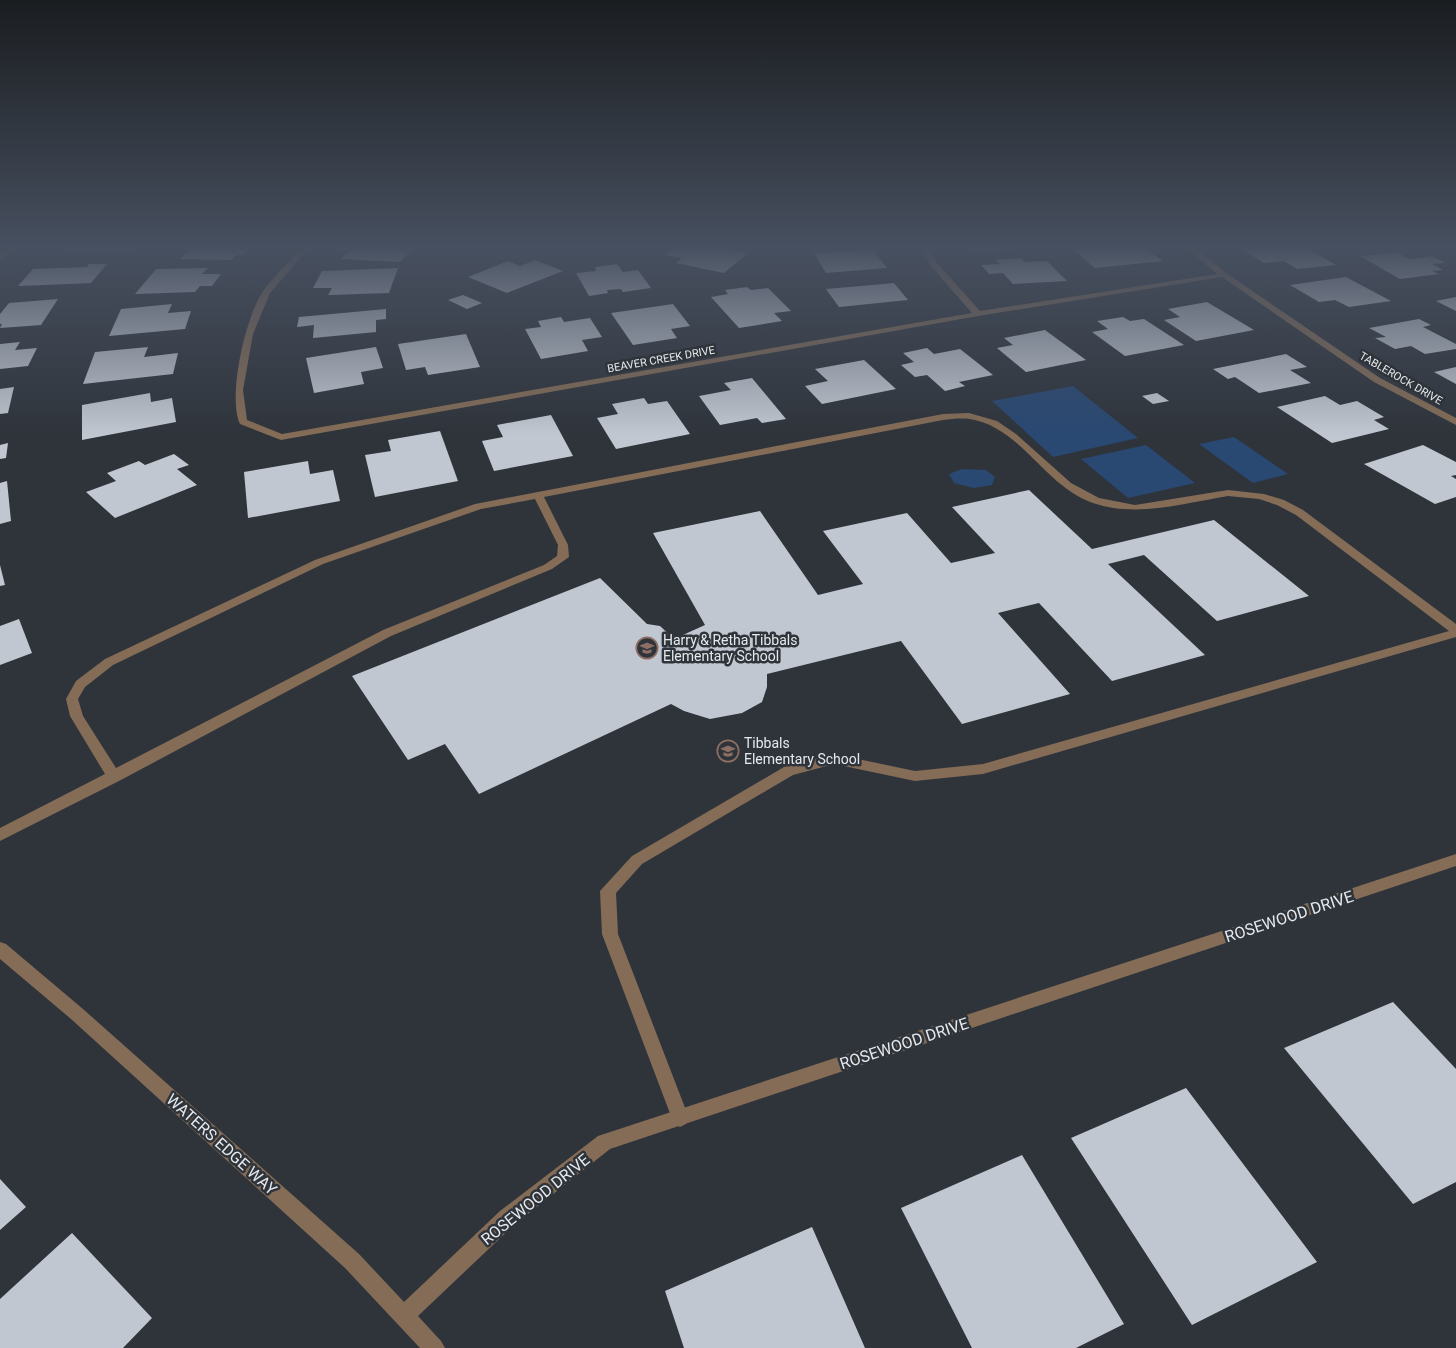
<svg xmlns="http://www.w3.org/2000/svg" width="1456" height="1348" viewBox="0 0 1456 1348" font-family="Roboto,sans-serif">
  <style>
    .green { fill: #294872 }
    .building { fill: #c1c7d0 }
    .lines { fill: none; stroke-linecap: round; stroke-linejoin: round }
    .service { fill: #846c56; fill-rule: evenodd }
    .minor { fill: #846c56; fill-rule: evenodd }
    .labels { text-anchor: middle; stroke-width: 5; stroke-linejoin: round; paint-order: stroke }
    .far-street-label { font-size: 11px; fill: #e5e9ed; stroke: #2f343b }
    .poi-label { font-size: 14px; fill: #e5e9ed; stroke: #2f343b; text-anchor: start }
    .near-street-label { font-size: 16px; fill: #e5e9ed; stroke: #2f343b }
  </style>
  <rect width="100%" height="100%" fill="#2f343b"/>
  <!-- green -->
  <path class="green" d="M 1073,386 L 1138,438 L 1053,457 L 992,401 Z
    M 1234,437 L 1288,474 L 1253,483 L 1199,444 Z
    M 1146,445 L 1195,483 L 1128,498 L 1081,459 Z
    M 962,469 L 986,470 L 995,477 L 992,485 L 974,488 L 954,483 L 949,474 Z"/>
  <!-- building -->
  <path class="building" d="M 67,247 L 137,247 L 133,250 L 63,250 Z
    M 193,247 L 250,247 L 242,255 L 236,255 L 231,260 L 180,259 Z
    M 343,247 L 414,247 L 400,262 L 341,259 L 350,250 L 340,250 Z
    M 676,247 L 720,247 L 749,252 L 724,273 L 676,263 L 682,258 L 665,255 Z
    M 971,247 L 1018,247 L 1018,248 L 975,251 Z
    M 1070,247 L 1143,247 L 1163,261 L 1095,268 Z
    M 1256,247 L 1306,247 L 1336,265 L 1297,269 L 1284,261 L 1264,263 L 1240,248 Z
    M 873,249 L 887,268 L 826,273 L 814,253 Z
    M 1397,252 L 1409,259 L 1432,256 L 1445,263 L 1432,264 L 1443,270 L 1432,271 L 1439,274 L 1400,279 L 1360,256 Z
    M 1021,258 L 1025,262 L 1047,261 L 1067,281 L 1013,284 L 1003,273 L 989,274 L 981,265 L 1000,264 L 996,260 Z
    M 535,260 L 563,271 L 507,293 L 468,277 L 508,261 L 520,266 Z
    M 89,264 L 107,264 L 91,283 L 18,286 L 33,269 L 87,267 Z
    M 617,264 L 623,272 L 638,270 L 651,288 L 623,292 L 621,289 L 607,290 L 608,293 L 589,296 L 576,273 L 596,271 L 595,267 Z
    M 208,268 L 202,274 L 221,274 L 212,286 L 200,286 L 195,292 L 135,294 L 156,269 Z
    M 398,268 L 389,293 L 328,295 L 332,288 L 313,288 L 322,271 Z
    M 1346,277 L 1391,301 L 1349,307 L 1335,300 L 1319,302 L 1290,285 Z
    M 894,283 L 908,300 L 839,307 L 826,289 Z
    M 747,287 L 751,290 L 768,288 L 791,311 L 774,313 L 782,321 L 739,328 L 711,297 L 728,294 L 725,290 Z
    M 463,295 L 482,303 L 467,309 L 448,300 Z
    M 1456,297 L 1456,311 L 1436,301 Z
    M 58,299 L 41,325 L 0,328 L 2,324 L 0,324 L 0,314 L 9,303 Z
    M 1207,302 L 1254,330 L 1196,341 L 1164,320 L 1180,317 L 1168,309 Z
    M 172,304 L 168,313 L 191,311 L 185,329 L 109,336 L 121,309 Z
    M 673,304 L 690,326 L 671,329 L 677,338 L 633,345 L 611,313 Z
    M 386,309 L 386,319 L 376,320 L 376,332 L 313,338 L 314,325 L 297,327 L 299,317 Z
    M 561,317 L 564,322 L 590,318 L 602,337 L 582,340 L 588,351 L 541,359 L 525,329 L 541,327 L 538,321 Z
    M 1123,317 L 1130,321 L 1144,319 L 1184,345 L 1125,356 L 1092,332 L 1108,329 L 1097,321 Z
    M 1419,319 L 1431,325 L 1423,327 L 1456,344 L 1456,349 L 1425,354 L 1411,346 L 1395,349 L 1375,338 L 1386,337 L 1369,328 Z
    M 1045,330 L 1086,360 L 1026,372 L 997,348 L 1013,345 L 1004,338 Z
    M 466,334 L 480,367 L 428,375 L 425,367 L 406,370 L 398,344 Z
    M 20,342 L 15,350 L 37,348 L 28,366 L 0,369 L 0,344 Z
    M 148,347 L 144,357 L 178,353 L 173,374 L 83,384 L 95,352 Z
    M 376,347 L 383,368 L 361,372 L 364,384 L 314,393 L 306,358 Z
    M 927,348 L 934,354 L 960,349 L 993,375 L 959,382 L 965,386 L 945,391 L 927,375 L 915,377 L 901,365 L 914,362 L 903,353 Z
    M 1286,354 L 1307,367 L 1290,370 L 1311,383 L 1259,393 L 1235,377 L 1228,379 L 1213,369 Z
    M 864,360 L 896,389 L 822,404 L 805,386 L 828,381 L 815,369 Z
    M 1456,367 L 1456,384 L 1434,372 Z
    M 752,378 L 786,419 L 762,423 L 757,418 L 720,425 L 699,396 L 731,390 L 724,383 Z
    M 14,387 L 8,413 L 0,414 L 0,389 Z
    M 150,393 L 151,402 L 172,398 L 176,422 L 82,440 L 82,405 Z
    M 1157,393 L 1169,401 L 1153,404 L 1142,396 Z
    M 1325,396 L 1340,405 L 1357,401 L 1384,417 L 1374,420 L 1389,429 L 1332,443 L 1277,407 Z
    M 644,398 L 648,404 L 667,401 L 690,434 L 616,449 L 597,418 L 618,414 L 612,404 Z
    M 551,415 L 573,456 L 494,471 L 482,441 L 503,437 L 497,425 Z
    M 440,431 L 458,481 L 375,497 L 365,455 L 391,451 L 388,440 Z
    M 8,443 L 6,458 L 0,459 L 0,445 Z
    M 1423,445 L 1456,462 L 1456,475 L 1451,476 L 1456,479 L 1456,497 L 1435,504 L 1364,464 Z
    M 174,454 L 189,465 L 177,469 L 197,485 L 115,518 L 86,492 L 116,481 L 107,473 L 139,461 L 145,465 Z
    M 308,461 L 310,474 L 333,470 L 340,501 L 248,518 L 244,472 Z
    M 7,481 L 11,521 L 0,524 L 0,483 Z
    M 1029,490 L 1092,549 L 1214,520 L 1309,596 L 1217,621 L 1144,555 L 1108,564 L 1205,655 L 1112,681 L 1039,603 L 998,613 L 1070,694 L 962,724 L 901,641 L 767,674 L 767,687 L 762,702 L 742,713 L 710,719 L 684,711 L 671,704 L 479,794 L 445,744 L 408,760 L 352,676 L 600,578 L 647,624 L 660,626 L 674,639 L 705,625 L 653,533 L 760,511 L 818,595 L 863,584 L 823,531 L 907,513 L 951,563 L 995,553 L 952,507 Z
    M 0,565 L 5,585 L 0,586 Z
    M 19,619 L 32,653 L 0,665 L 0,626 Z
    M 1393,1002 L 1456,1069 L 1456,1182 L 1413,1204 L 1284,1048 Z
    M 1186,1088 L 1317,1262 L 1192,1325 L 1071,1138 Z
    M 1022,1155 L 1124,1324 L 1076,1348 L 972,1348 L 901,1208 Z
    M 0,1179 L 26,1207 L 0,1230 Z
    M 812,1227 L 865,1348 L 684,1348 L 665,1291 Z
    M 72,1233 L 152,1318 L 123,1348 L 0,1348 L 0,1299 Z"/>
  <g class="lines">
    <!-- service -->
    <path class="service" d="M 969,413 L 997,421 L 1016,434 L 1071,483 L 1099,498 L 1135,505 L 1228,490 L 1264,494 L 1284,500 L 1303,510 L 1456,624 L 1456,637 L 983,774 L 915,781 L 834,764 L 793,775 L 642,864 L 616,893 L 618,934 L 689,1118 L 686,1124 L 680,1127 L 674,1124 L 602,934 L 600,891 L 632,856 L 784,767 L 834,754 L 915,771 L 983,764 L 1449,631 L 1296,515 L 1277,505 L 1259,499 L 1228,496 C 1185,503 1136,518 1093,503 C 1045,487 1021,427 970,419 C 961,418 951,419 943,420 L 544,497 L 568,545 L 569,557 L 552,569 L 391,636 L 119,781 L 0,841 L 0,828 L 105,774 L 70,716 L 66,699 L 76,681 L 105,659 L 315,560 L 475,504 L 943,414 ZM 535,499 L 558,545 L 557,556 L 544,565 L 383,630 L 116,768 L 83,716 L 78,699 L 85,687 L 113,665 L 323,564 L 481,509 Z"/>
    <!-- minor -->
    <path class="minor" d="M 13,247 L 21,247 L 0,260 L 0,255 Z
      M 302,247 L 310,247 L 270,293 L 253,334 L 243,390 L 247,420 L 282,434 L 972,313 L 931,266 L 921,247 L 927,247 L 937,263 L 980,311 L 1217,274 L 1186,247 L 1194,247 L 1226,273 L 1380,378 L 1456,418 L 1456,425 L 1374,382 L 1222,277 L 978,316 L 281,440 L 240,424 C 227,397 246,314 264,290 C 275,275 290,261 302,247 Z
      M 1456,854 L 1456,866 L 610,1149 L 514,1225 L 418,1316 L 441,1341 L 445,1348 L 420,1348 L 345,1268 L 71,1019 L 0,959 L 0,942 L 6,944 L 83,1009 L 359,1254 L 404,1302 L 500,1211 L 598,1136 Z"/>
  </g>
  <!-- sky -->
  <linearGradient id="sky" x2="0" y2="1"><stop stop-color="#1a1d20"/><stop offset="0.57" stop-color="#475060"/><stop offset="1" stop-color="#475060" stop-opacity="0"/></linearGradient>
  <rect width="1456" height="435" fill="url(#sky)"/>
  <!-- icons -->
  <defs>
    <g id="school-ring" transform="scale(1.125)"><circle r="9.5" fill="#2f343b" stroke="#8d6e63" stroke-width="1.5"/><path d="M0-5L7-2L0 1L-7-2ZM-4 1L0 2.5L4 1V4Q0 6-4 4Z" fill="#8d6e63"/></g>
  </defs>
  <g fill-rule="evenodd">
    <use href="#school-ring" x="647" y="648"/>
    <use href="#school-ring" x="728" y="751"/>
  </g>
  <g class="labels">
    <!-- far-street labels -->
    <g class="far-street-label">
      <text transform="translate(661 359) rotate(-10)" y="4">BEAVER CREEK DRIVE</text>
      <text transform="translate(1401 378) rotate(30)" y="4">TABLEROCK DRIVE</text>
    </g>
    <!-- poi labels -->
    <g class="poi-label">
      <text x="663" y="645">Harry &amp; Retha Tibbals<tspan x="663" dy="16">Elementary School</tspan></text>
      <text x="744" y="748">Tibbals<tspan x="744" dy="16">Elementary School</tspan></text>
    </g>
    <!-- near-street labels -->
    <g class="near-street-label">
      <text transform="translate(1289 916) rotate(-18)" y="6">ROSEWOOD DRIVE</text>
      <text transform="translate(904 1043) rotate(-18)" y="6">ROSEWOOD DRIVE</text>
      <text transform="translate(222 1144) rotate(42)" y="6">WATERS EDGE WAY</text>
      <text transform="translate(535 1199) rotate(-39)" y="6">ROSEWOOD DRIVE</text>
    </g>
  </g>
</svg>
